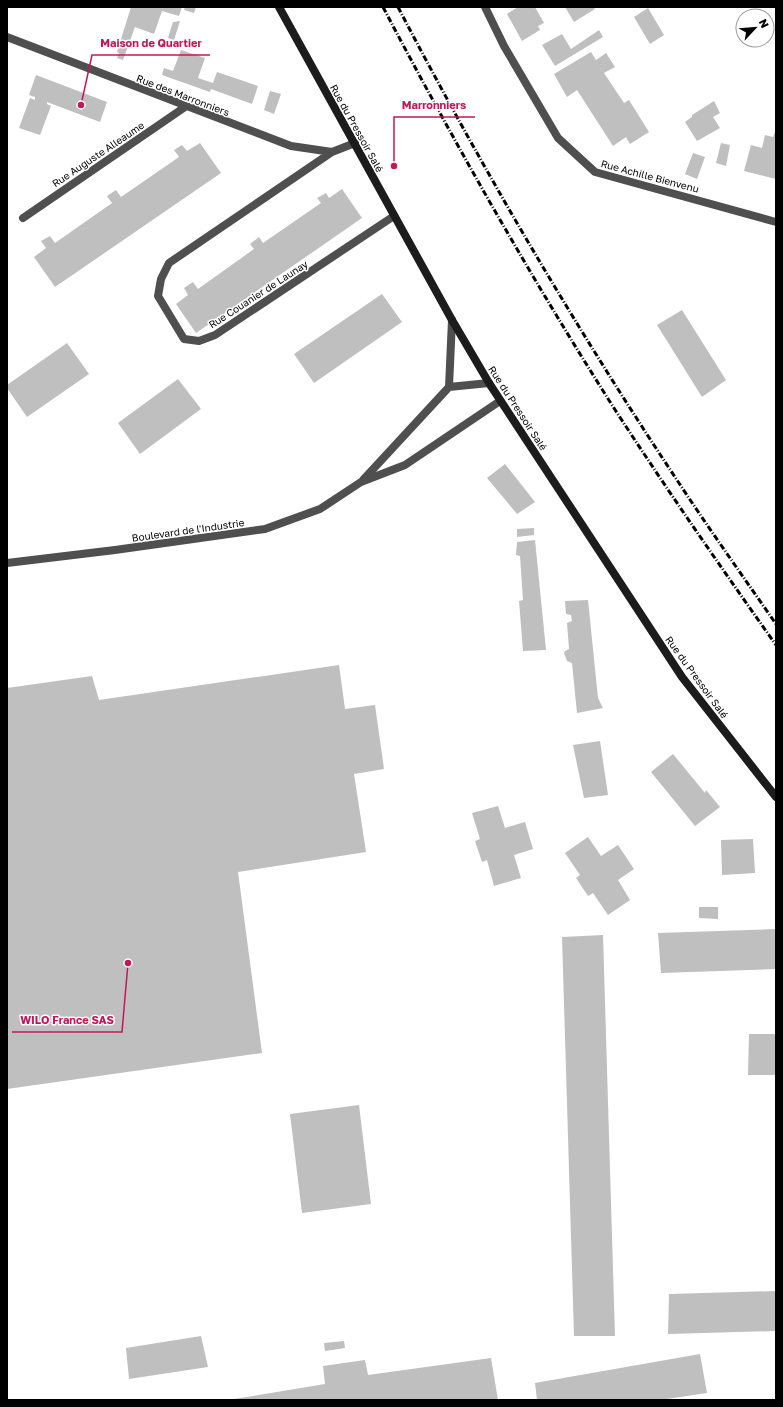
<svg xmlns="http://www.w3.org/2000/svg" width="783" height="1407" viewBox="0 0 783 1407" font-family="'Golos Text',sans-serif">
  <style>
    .building { fill: #bfbfbf }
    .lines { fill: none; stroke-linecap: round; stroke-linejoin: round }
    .minor { stroke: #4f4f4f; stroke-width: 8 }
    .tertiary { stroke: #4f4f4f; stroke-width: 8 }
    .secondary { stroke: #1c1c1c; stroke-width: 8 }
    .rail { stroke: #000; stroke-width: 3; stroke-dasharray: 6 2 1 2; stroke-linecap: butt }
    .labels { text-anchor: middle; stroke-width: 3; stroke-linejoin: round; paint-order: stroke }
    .street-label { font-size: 10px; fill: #000; stroke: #fff }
    .leader { fill: none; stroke: #c2185b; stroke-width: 1.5 }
    .callout-dot { fill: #c2185b; stroke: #fff; stroke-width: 1.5 }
    .callout-label { font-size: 11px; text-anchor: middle; font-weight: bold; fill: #c2185b; stroke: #fff; stroke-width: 3; stroke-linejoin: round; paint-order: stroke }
  </style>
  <rect width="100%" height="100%" fill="#fff"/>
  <!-- building -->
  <path class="building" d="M 131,7 L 182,7 L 179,16 L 162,11 L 154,34 L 135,27 L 123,60 L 117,58 L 119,53 L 117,52 Z
    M 185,7 L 196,7 L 194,13 L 184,10 Z
    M 518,7 L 535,7 L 544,23 L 538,26 L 540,30 L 522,41 L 507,14 Z
    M 565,7 L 593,7 L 595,9 L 574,22 Z
    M 648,8 L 664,35 L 650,44 L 634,17 Z
    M 180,21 L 174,40 L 168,38 L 173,22 Z
    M 599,30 L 603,37 L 555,66 L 542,45 L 562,34 L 571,49 Z
    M 181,50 L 205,58 L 198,78 L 213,83 L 217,72 L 258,86 L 252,104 L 211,89 L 210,92 L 162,75 L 164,68 L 173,71 Z
    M 591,52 L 596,60 L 606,53 L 615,67 L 604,73 L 624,103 L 629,100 L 649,132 L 630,144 L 626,137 L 613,146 L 577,90 L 567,97 L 554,74 Z
    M 36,75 L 107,102 L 100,122 L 47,102 L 47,104 L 51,106 L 40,135 L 19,128 L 30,98 L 35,100 L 35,97 L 29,95 Z
    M 270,91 L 281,94 L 274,114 L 264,110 Z
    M 714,101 L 720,113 L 713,117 L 720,128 L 697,141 L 685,122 L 692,117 L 692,115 Z
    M 776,129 L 776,179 L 744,171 L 751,145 L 762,148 L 765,135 L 773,137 Z
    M 200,143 L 221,173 L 55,287 L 34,257 L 46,248 L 41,241 L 50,236 L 55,243 L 112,203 L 107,196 L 116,190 L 121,197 L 179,157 L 174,150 L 182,145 L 187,151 Z
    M 721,143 L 730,145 L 726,166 L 716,163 Z
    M 693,153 L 705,157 L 697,179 L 685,174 Z
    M 342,189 L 362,218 L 196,333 L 176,304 L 188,295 L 184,288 L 193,282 L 198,289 L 254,249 L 250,244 L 259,237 L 263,243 L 321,203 L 317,198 L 326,193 L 329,198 Z
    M 382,294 L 402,322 L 314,383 L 294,354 Z
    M 682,310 L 726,380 L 702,397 L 657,325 Z
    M 67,343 L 89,374 L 27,417 L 7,388 L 7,385 Z
    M 178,379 L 201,409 L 140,454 L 118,423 Z
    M 505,464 L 535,502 L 517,514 L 487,478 Z
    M 534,528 L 534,535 L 517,537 L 517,529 Z
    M 535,540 L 546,650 L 523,651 L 519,601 L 523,600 L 520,556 L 516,555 L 517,542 Z
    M 588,600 L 598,698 L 603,708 L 577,713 L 572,663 L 567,661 L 564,653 L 565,651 L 569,649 L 567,623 L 572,621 L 571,615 L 566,614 L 565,601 Z
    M 339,665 L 345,709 L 375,705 L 384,769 L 354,774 L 366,852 L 238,872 L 262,1053 L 7,1089 L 7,688 L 92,676 L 99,700 Z
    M 600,741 L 608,795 L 584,798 L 573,745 Z
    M 673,754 L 705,793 L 706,790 L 720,807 L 695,826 L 651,772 Z
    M 498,806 L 505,828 L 525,822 L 533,849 L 514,855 L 521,878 L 494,886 L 487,860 L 482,862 L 475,841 L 480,839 L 472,813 Z
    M 588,837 L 601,856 L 618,845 L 634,869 L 618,880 L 630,900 L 608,915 L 593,893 L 588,896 L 576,878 L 580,875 L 565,853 Z
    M 753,839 L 755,873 L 722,875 L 721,840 Z
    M 699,907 L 718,907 L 718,919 L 699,918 Z
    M 776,929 L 776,969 L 661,973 L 658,933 Z
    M 603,935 L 615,1336 L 574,1336 L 562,937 Z
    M 749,1034 L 776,1034 L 776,1075 L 748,1075 Z
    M 359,1105 L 371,1204 L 302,1213 L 290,1114 Z
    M 776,1291 L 776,1331 L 668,1334 L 669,1294 Z
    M 201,1336 L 208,1367 L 129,1379 L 126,1348 Z
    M 344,1341 L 345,1348 L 325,1351 L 324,1343 Z
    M 700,1354 L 707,1393 L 660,1400 L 537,1400 L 535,1383 Z
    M 491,1358 L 498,1400 L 228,1400 L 325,1384 L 323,1366 L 365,1360 L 368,1375 Z"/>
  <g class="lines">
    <!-- minor -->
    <path class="minor" d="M 485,7 L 504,46 L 558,138 L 595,172 L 776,222
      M 7,37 L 291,146 L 332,152 L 355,143
      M 332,152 L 169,263 L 161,279 L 158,296 L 184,339 L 199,341 L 215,335 L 394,216
      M 23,218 L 185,107"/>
    <!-- tertiary -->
    <path class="tertiary" d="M 449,387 L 489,383
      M 363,480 L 449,387 L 452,320
      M 7,563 L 115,550 L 265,529 L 320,509 L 361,482 L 405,465 L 500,401"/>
    <!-- secondary -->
    <path class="secondary" d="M 279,7 L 452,320 L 489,383 L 682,677 L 776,797"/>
    <!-- rail -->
    <path class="rail" d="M 383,7 C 454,142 530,276 612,405 C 665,487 720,566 776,645
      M 398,7 C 482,168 574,325 675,477 C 707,526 742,575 776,624"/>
  </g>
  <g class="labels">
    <!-- street labels -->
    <g class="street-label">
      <text transform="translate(183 95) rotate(21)" y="4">Rue des Marronniers</text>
      <text transform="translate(357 128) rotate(61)" y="4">Rue du Pressoir Salé</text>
      <text transform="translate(98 154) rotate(-34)" y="4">Rue Auguste Alleaume</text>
      <text transform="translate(650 176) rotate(15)" y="4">Rue Achille Bienvenu</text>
      <text transform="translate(258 294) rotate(-33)" y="4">Rue Couanier de Launay</text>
      <text transform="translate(518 408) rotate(57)" y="4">Rue du Pressoir Salé</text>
      <text transform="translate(188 530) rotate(-8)" y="4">Boulevard de l'Industrie</text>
      <text transform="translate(697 677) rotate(54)" y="4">Rue du Pressoir Salé</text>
    </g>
  </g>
  <!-- callouts -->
  <path class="leader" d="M81 105L92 55H210M394 166L394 117H475M128 963L122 1032H12"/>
  <g class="callout-dot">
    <circle cx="81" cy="105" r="4"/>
    <circle cx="394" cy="166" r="4"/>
    <circle cx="128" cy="963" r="4"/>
  </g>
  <g class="callout-label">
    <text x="151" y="47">Maison de Quartier</text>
    <text x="434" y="109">Marronniers</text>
    <text x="67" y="1024">WILO France SAS</text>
  </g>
  <!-- border -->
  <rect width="783" height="1407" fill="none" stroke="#000000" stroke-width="16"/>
  <!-- north arrow -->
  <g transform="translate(755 28) rotate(64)"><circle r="19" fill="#ffffff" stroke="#999999"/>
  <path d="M0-3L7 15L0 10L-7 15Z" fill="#000000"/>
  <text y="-6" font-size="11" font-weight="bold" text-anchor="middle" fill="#000000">N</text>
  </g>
</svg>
